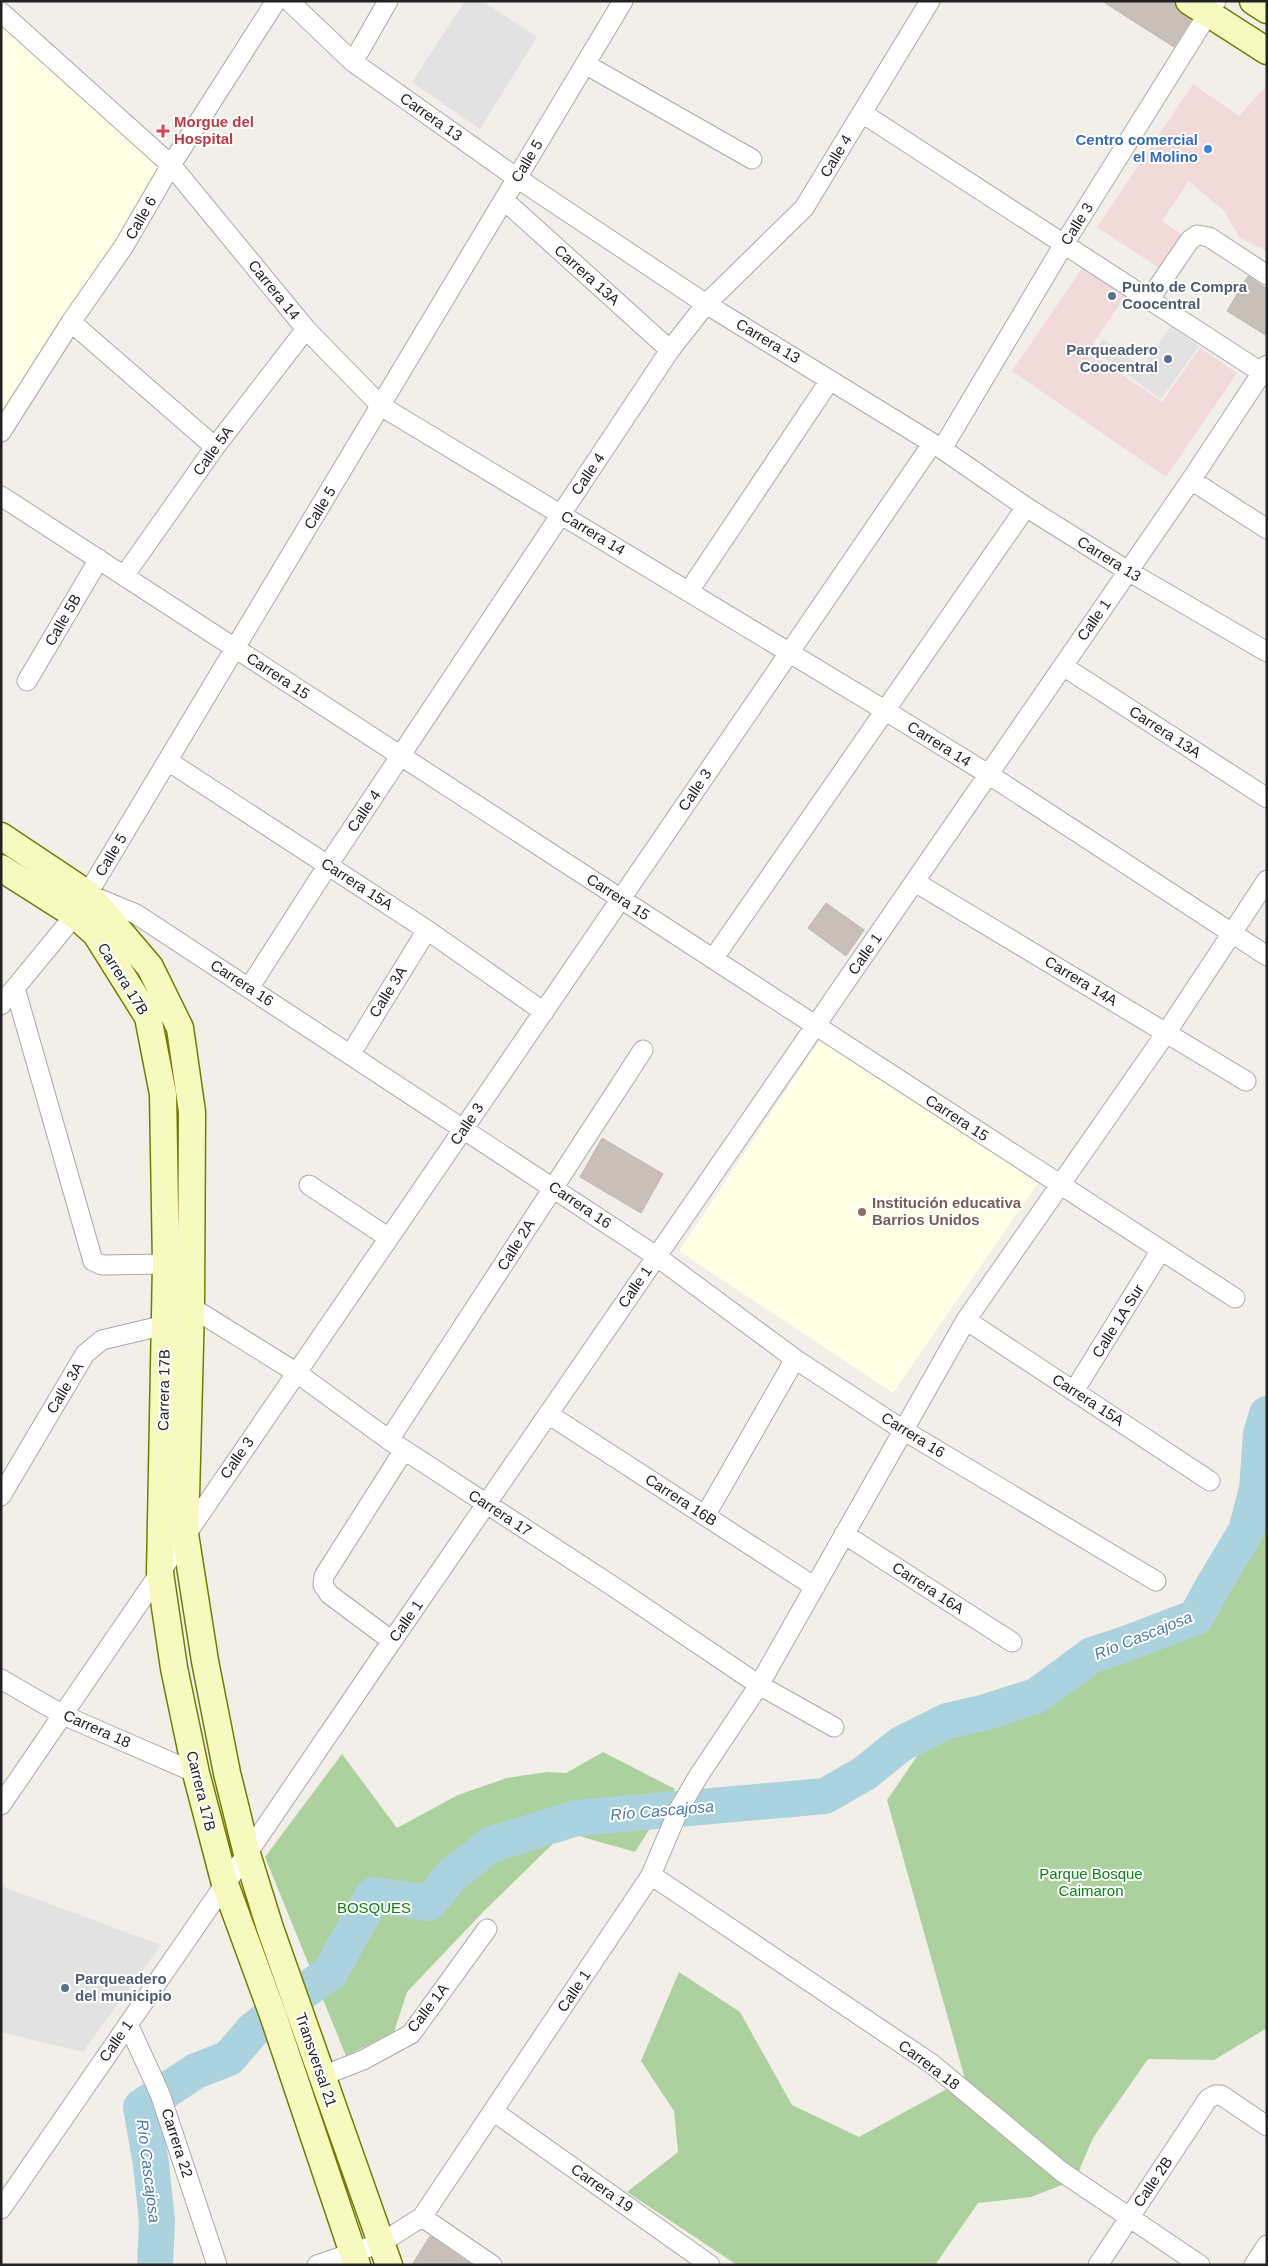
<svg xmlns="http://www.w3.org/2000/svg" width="1268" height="2266" viewBox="0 0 1268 2266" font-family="Arial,sans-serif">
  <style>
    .commercial { fill: #f2dad9 }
    .education { fill: #ffffe5 }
    .forest { fill: #add19e }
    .parking { fill: #e2e2e2 }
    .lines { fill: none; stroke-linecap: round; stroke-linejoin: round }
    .river { stroke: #aad3df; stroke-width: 36 }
    .building { fill: #c7bfb8; stroke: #c4b6ab }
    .street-casing { stroke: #a9a9a9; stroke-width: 21 }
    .secondary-casing { stroke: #707d05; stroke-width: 29 }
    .street { stroke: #fff; stroke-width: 19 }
    .secondary { stroke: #f7fabf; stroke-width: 26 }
    .health-dot { fill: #e0444e; stroke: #fff; stroke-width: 2 }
    .shop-dot { fill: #3f7fe0; stroke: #fff; stroke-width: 2 }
    .service-dot { fill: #5c6f8a; stroke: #fff; stroke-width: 2 }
    .education-dot { fill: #8d6e63; stroke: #fff; stroke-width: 2 }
    .labels { text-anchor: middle; stroke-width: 4; stroke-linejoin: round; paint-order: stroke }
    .street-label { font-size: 15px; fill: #222; stroke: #fff }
    .health-label { font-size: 15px; font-weight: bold; fill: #be3a42; stroke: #fff; text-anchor: start }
    .shop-label { font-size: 15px; font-weight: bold; fill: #366cbe; stroke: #fff; text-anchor: end }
    .service-label { font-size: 15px; font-weight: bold; fill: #4e5e75; stroke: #fff; text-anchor: start }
    .education-label { font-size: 15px; font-weight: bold; fill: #785e54; stroke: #fff; text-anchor: start }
    .park-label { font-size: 15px; fill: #0c8416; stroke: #fff }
    .water-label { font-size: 16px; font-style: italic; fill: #4a7aab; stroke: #fff }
  </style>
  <rect width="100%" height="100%" fill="#f2efe9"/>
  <!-- commercial -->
  <path class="commercial" d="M 1193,84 L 1239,116 L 1267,85 L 1267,251 L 1240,238 L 1224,211 L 1189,181 L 1162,221 L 1181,234 L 1162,270 L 1097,227 Z
    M 1083,267 L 1126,295 L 1088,351 L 1162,402 L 1200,348 L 1237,373 L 1166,477 L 1012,371 Z"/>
  <!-- education -->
  <path class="education" d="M 1,12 L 171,165 L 1,432 Z
    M 823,1035 L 1045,1173 L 893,1393 L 679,1251 Z"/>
  <!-- forest -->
  <path class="forest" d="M 1263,1433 L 1267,1433 L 1267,2028 L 1214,2060 L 1148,2059 L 1093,2138 L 1075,2180 L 1031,2197 L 978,2203 L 935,2265 L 737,2265 L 627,2192 L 678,2152 L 674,2111 L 641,2061 L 679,1972 L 740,2012 L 792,2105 L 859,2137 L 965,2079 L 887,1800 L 937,1727 L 1039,1714 L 1088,1665 L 1205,1623 L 1218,1589 L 1254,1534 Z
    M 603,1752 L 675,1789 L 635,1852 L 565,1832 L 485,1910 L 407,1992 L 394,2032 L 346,2056 L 265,1857 L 342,1754 L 397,1828 L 458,1795 L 507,1778 L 547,1772 L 566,1773 Z"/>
  <!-- parking -->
  <path class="parking" d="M 465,1 L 482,1 L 537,37 L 480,129 L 412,82 Z
    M 1171,326 L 1199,346 L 1161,399 L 1094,351 L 1103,339 L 1142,367 Z
    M 1,1886 L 161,1945 L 83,2052 L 1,2032 Z"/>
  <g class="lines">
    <!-- river -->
    <path class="river" d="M 155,2265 L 157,2221 L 151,2164 L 141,2107 L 196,2071 L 229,2058 L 252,2031 L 280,2008 L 330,1973 L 373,1895 L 429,1903 L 451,1876 L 490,1845 L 576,1818 L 825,1796 L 865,1773 L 901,1744 L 947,1721 L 986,1712 L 1036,1696 L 1092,1655 L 1120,1646 L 1196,1617 L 1213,1586 L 1246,1531 L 1257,1489 L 1261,1434 L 1267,1414"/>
  </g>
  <!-- building -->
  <path class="building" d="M 1102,1 L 1174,1 L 1176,8 L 1191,20 L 1174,47 Z
    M 1248,276 L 1267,289 L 1267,336 L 1227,311 Z
    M 826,903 L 864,930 L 846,956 L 808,928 Z
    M 602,1138 L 663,1174 L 641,1213 L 580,1177 Z
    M 430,2236 L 472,2265 L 412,2265 Z"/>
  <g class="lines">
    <!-- street casing -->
    <g class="street-casing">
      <path id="street" d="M 289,1 L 353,62 L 517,178 L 706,304 L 942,449 L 1026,507 L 1128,571 L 1267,652
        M 1,12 L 171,165 L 306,329 L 381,406 L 886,711 L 988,774 L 1267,956
        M 353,62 L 388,1
        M 585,64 L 752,159
        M 862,113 L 1267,376
        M 504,200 L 670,350
        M 1149,300 L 1190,240 L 1197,235 L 1209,237 L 1267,275
        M 71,322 L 215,447
        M 1,432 L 71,322 L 124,246 L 171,165 L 276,1
        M 942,449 L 1064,244 L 1216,1
        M 1191,480 L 1267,529
        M 1,496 L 1235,1298
        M 124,576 L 215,447 L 306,329
        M 689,591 L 830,380
        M 1063,666 L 1267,798
        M 27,681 L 99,559
        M 168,761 L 427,930 L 544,1012
        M 915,882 L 1246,1081
        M 90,895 L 136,914 L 656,1256 L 795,1359 L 903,1430 L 1156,1581
        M 713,959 L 1026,507
        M 15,988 L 93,1261 L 102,1265 L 166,1264
        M 249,988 L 328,865 L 670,350 L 706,304 L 804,208 L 930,1
        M 1,1005 L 75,915 L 623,1
        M 350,1055 L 427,930
        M 309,1185 L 389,1238
        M 181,1307 L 191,1307 L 297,1373 L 389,1440 L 614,1587 L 759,1685 L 834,1727
        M 966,1320 L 1210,1481
        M 1074,1391 L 1161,1250
        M 548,1414 L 815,1587
        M 389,1440 L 643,1050
        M 1,1496 L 85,1354 L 102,1340 L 165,1325
        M 705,1516 L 795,1359
        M 844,1534 L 1012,1642
        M 392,1641 L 329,1594 L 323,1585 L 324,1576 L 404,1450
        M 1,1679 L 63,1715 L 196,1773
        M 1,1805 L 932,444
        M 651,1875 L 932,2064 L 1062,2172 L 1200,2265
        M 128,2024 L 160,2094 L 217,2265
        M 322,2076 L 363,2060 L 411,2034 L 487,1929
        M 493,2111 L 710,2265
        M 1,2209 L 225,1884 L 247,1854 L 392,1641 L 1191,480 L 1267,365
        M 422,2217 L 492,2265
        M 317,2265 L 381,2243 L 422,2217 L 651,1875 L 679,1809 L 699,1775 L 759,1685 L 966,1320 L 1166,1033 L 1267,880
        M 1098,2265 L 1208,2099 L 1215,2095 L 1221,2095 L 1267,2126
        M 1254,2265 L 1267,2245"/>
    </g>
    <!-- secondary casing -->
    <g class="secondary-casing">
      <path id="secondary" d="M 1189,1 L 1267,51
        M 1253,1 L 1267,10
        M 1,836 L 88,894 L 150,967 L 180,1028 L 192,1112 L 191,1307 L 185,1534 L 205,1661 L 227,1773 L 247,1854 L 270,1928 L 389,2265
        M 1,868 L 75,915 L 96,934 L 148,1017 L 163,1094 L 166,1264 L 160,1573 L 174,1668 L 196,1773 L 225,1884 L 273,2015 L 357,2265"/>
    </g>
    <!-- street -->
    <use href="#street" class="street"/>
    <!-- secondary -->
    <use href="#secondary" class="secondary"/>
  </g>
  <!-- markers -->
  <path class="health-dot" d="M160.5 123.5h5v5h5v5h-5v5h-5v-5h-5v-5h5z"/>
  <circle class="shop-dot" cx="1208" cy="149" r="5"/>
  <g class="service-dot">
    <circle cx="1112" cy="296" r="5"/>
    <circle cx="1168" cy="359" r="5"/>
    <circle cx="65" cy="1988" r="5"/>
  </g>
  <circle class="education-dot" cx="862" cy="1212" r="5"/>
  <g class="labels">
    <!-- street labels -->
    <g class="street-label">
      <text transform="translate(431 117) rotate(35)" y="5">Carrera 13</text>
      <text transform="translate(836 156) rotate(-59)" y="5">Calle 4</text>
      <text transform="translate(527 161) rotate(-59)" y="5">Calle 5</text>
      <text transform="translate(141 218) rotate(-60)" y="5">Calle 6</text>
      <text transform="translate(1077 224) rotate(-58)" y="5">Calle 3</text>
      <text transform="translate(587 275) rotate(42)" y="5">Carrera 13A</text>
      <text transform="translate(274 290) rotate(51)" y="5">Carrera 14</text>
      <text transform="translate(768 341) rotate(31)" y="5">Carrera 13</text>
      <text transform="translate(213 451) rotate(-54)" y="5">Calle 5A</text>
      <text transform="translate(588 474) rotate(-56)" y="5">Calle 4</text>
      <text transform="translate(320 508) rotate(-59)" y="5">Calle 5</text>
      <text transform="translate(593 533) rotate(31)" y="5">Carrera 14</text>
      <text transform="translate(1109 559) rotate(32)" y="5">Carrera 13</text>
      <text transform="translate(63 620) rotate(-60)" y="5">Calle 5B</text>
      <text transform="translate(1094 620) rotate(-55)" y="5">Calle 1</text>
      <text transform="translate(278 676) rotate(33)" y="5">Carrera 15</text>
      <text transform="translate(1165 732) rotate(33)" y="5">Carrera 13A</text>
      <text transform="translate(939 744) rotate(32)" y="5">Carrera 14</text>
      <text transform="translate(695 790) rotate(-56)" y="5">Calle 3</text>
      <text transform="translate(364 811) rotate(-56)" y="5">Calle 4</text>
      <text transform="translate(111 855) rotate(-59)" y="5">Calle 5</text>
      <text transform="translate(357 884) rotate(33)" y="5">Carrera 15A</text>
      <text transform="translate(618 897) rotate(33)" y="5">Carrera 15</text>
      <text transform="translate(865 954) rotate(-55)" y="5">Calle 1</text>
      <text transform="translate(123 979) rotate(58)" y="5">Carrera 17B</text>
      <text transform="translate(1081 981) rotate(31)" y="5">Carrera 14A</text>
      <text transform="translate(242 983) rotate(33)" y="5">Carrera 16</text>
      <text transform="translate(388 992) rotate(-58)" y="5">Calle 3A</text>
      <text transform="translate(957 1118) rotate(33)" y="5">Carrera 15</text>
      <text transform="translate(467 1124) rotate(-56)" y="5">Calle 3</text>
      <text transform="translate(580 1205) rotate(34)" y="5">Carrera 16</text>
      <text transform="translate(516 1245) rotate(-58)" y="5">Calle 2A</text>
      <text transform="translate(635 1287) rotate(-55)" y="5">Calle 1</text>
      <text transform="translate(1118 1321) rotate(-58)" y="5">Calle 1A Sur</text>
      <text transform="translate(65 1388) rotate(-59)" y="5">Calle 3A</text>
      <text transform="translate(164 1390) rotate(-89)" y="5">Carrera 17B</text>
      <text transform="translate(1088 1400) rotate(33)" y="5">Carrera 15A</text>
      <text transform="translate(913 1435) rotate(32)" y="5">Carrera 16</text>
      <text transform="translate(237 1458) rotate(-55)" y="5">Calle 3</text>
      <text transform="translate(681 1500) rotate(33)" y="5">Carrera 16B</text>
      <text transform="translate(500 1513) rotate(33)" y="5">Carrera 17</text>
      <text transform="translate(928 1588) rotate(33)" y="5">Carrera 16A</text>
      <text transform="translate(406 1621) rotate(-55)" y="5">Calle 1</text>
      <text transform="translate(97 1729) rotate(24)" y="5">Carrera 18</text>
      <text transform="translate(201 1791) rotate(76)" y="5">Carrera 17B</text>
      <text transform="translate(574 1991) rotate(-56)" y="5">Calle 1</text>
      <text transform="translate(428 2008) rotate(-52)" y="5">Calle 1A</text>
      <text transform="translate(116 2041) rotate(-55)" y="5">Calle 1</text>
      <text transform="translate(316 2060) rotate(71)" y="5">Transversal 21</text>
      <text transform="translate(929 2065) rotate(37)" y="5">Carrera 18</text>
      <text transform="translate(177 2143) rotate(72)" y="5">Carrera 22</text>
      <text transform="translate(1153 2182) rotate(-56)" y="5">Calle 2B</text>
      <text transform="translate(602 2188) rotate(35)" y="5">Carrera 19</text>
    </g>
    <!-- health labels -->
    <g class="health-label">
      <text x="174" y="127">Morgue del<tspan x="174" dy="17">Hospital</tspan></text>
    </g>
    <!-- shop labels -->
    <g class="shop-label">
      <text x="1198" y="145">Centro comercial<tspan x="1198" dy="17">el Molino</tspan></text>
    </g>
    <!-- service labels -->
    <g class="service-label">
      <text x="1122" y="292">Punto de Compra<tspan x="1122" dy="17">Coocentral</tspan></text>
      <text x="1158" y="355" text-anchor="end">Parqueadero<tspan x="1158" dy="17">Coocentral</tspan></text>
      <text x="75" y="1984">Parqueadero<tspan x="75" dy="17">del municipio</tspan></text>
    </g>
    <!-- education labels -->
    <g class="education-label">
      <text x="872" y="1208">Institución educativa<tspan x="872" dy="17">Barrios Unidos</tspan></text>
    </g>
    <!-- park labels -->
    <g class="park-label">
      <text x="1091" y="1879">Parque Bosque<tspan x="1091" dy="17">Caimaron</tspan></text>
      <text x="374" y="1913">BOSQUES</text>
    </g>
    <!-- water labels -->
    <g class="water-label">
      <text transform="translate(1143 1635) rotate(-22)" y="6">Río Cascajosa</text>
      <text transform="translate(662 1810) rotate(-5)" y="6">Río Cascajosa</text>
      <text transform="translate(149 2171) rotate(83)" y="6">Río Cascajosa</text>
    </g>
  </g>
  <!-- border -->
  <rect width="1268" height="2266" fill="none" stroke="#222222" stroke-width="5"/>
</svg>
